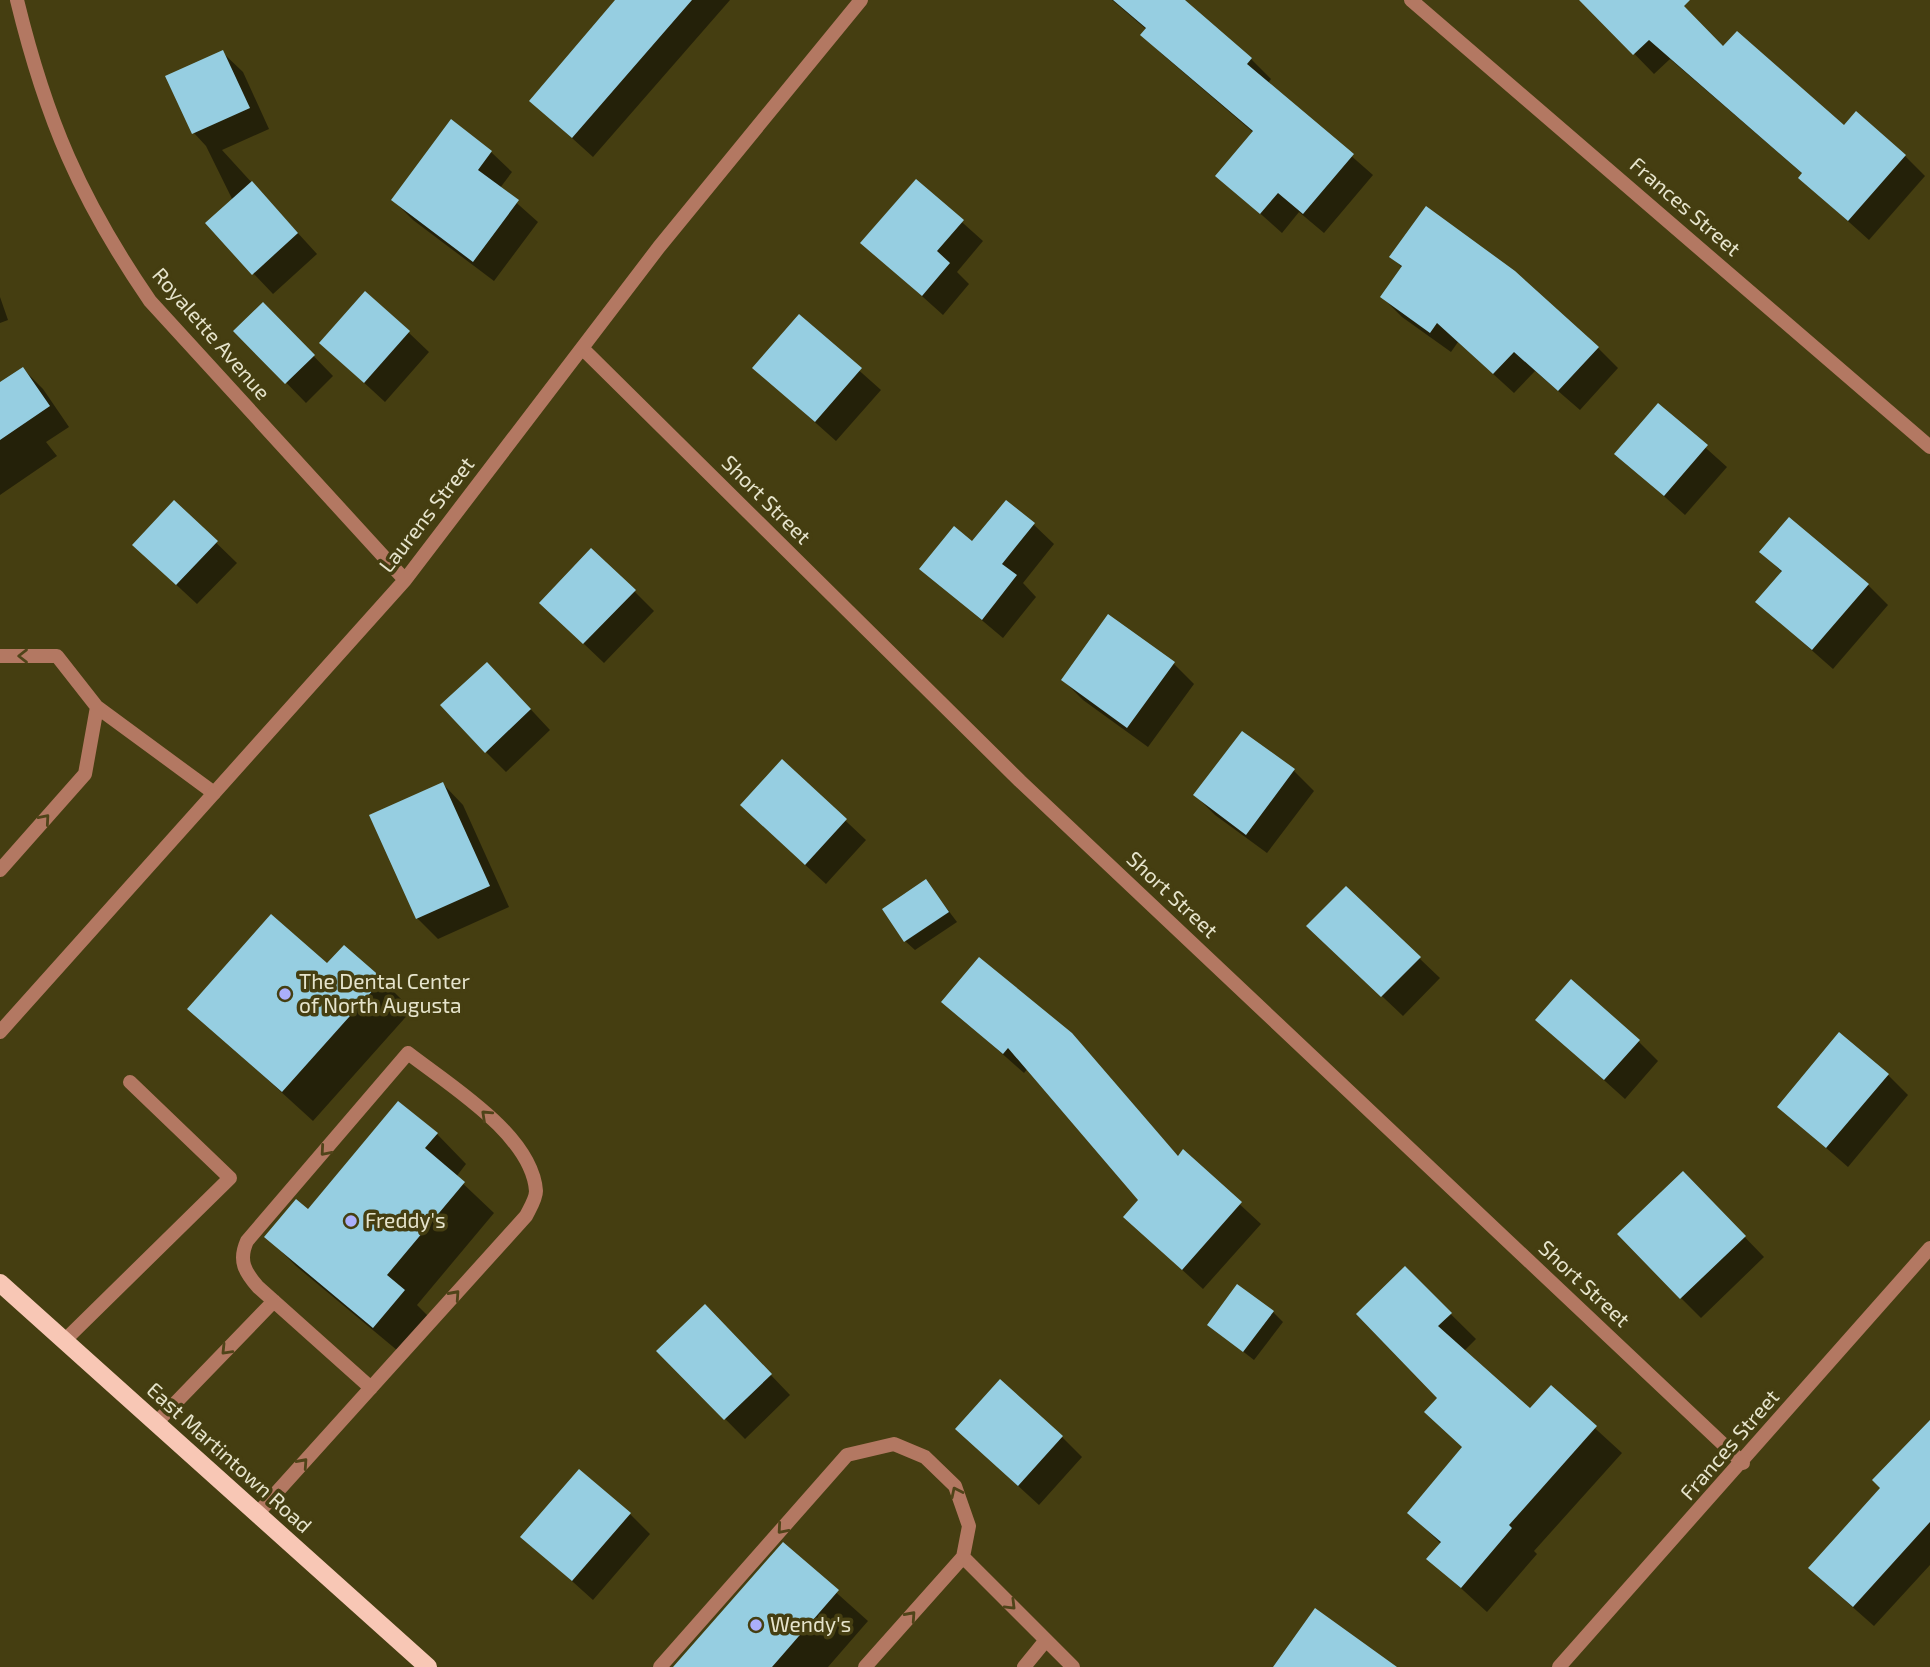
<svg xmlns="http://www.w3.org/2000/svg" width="1930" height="1667" viewBox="0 0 1930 1667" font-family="'Exo 2',sans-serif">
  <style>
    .shadow { fill: #0007 }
    .building { fill: #96cee1 }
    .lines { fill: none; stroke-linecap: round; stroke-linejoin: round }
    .service { stroke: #b37862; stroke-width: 14 }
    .minor { stroke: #b37862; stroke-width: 14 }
    .primary { stroke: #f8c7b5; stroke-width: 18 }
    .oneway { stroke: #504419 }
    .poi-dot { fill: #abaffb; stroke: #453e11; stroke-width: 2.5 }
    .labels { text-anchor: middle; stroke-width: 7; stroke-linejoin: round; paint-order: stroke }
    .street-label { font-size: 21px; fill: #e6e4cc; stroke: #453e11 }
    .poi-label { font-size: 21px; fill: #e6e4cc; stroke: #453e11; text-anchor: start }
  </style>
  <rect width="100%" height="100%" fill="#453e11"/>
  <!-- shadow -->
  <path class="shadow" d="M 617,0 L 730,0 L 593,157 L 531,101 Z
    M 1112,0 L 1183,0 L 1251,59 L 1271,79 L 1268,83 L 1373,175 L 1324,233 L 1299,212 L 1282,233 L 1218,176 L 1254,133 L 1163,55 L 1142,35 L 1147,30 Z
    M 1582,0 L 1676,0 L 1724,49 L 1844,127 L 1905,156 L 1925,176 L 1869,240 L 1800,178 L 1803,174 L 1670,59 L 1654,74 Z
    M 222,52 L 243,72 L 269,129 L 222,150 L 317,254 L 273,294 L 253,273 L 242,219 L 206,146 L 194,133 L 168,77 Z
    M 451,122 L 491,152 L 512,172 L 500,188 L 538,222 L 494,281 L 413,220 L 393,200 Z
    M 916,181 L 983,241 L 957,272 L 969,284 L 943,315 L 863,243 Z
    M 1391,257 L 1598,348 L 1618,368 L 1580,410 L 1535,371 L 1514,393 L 1458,342 L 1451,352 L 1402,317 L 1382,297 L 1403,268 Z
    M 0,297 L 8,320 L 0,323 Z
    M 263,304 L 333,376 L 306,403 L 236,331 Z
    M 799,317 L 881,390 L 836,441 L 754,368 Z
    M 408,332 L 429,352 L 385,402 L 321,343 Z
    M 23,369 L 43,389 L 69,427 L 46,442 L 57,456 L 0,495 L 0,384 Z
    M 1658,405 L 1727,467 L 1685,515 L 1616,453 Z
    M 174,502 L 237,563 L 197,604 L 155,565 Z
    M 1033,524 L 1054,544 L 1023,583 L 1036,597 L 1003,638 L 921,569 L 972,544 Z
    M 1761,551 L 1868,585 L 1888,605 L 1833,669 L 1757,602 L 1783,573 Z
    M 634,591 L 654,611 L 604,663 L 562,623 Z
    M 1174,664 L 1194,684 L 1148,747 L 1083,700 L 1063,680 Z
    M 507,684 L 550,730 L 506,772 L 486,752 Z
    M 1243,733 L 1294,771 L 1314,791 L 1267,853 L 1215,815 L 1195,795 Z
    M 782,761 L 866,840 L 826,884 L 762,825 Z
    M 443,784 L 463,805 L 509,907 L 438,939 L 417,918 Z
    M 926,881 L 957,922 L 915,950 L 905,941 Z
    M 1329,946 L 1419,958 L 1440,978 L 1403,1016 Z
    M 327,966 L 382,980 L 412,1010 L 313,1121 L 190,1009 Z
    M 944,1002 L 1070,1034 L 1179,1157 L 1183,1152 L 1261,1224 L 1203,1289 L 1125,1217 L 1140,1200 L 1028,1068 L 1024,1073 Z
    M 1537,1020 L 1638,1041 L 1658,1061 L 1625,1099 Z
    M 1888,1075 L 1908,1095 L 1848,1167 L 1779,1107 Z
    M 437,1134 L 466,1164 L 456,1177 L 494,1213 L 417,1305 L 433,1321 L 404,1356 L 296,1266 L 266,1236 Z
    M 1703,1194 L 1764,1257 L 1701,1318 L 1681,1298 Z
    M 1405,1269 L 1476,1339 L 1464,1351 L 1531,1411 L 1551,1388 L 1622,1453 L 1534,1551 L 1537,1554 L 1487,1612 L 1429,1559 L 1441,1544 L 1410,1513 L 1464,1448 L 1426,1412 L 1439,1398 Z
    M 1273,1312 L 1283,1322 L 1254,1360 L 1209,1325 Z
    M 725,1327 L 790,1395 L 745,1439 L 658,1351 Z
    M 1930,1422 L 1930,1565 L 1874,1626 L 1831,1588 L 1882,1488 Z
    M 1062,1437 L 1082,1457 L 1039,1505 L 978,1449 Z
    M 630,1514 L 650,1534 L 593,1600 L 523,1537 Z
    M 783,1545 L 868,1621 L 828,1667 L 683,1667 Z"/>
  <!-- building -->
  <path class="building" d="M 615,0 L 692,0 L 572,138 L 529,101 Z
    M 1113,0 L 1185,0 L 1252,58 L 1247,64 L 1354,154 L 1303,214 L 1278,193 L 1260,214 L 1215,176 L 1253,131 L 1140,35 L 1146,28 Z
    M 1579,0 L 1690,0 L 1684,6 L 1723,46 L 1737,31 L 1844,125 L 1856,111 L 1906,155 L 1848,221 L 1798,178 L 1802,173 L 1649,40 L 1633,55 Z
    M 223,50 L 250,108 L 192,134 L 165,76 Z
    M 451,119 L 492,151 L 478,170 L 519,200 L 473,262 L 391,200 Z
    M 916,179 L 964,220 L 937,251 L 950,263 L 922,296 L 860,243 Z
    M 252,181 L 298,233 L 252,275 L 205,223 Z
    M 1426,206 L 1515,271 L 1599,347 L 1558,391 L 1514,352 L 1493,374 L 1437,323 L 1430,333 L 1380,297 L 1402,266 L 1389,257 Z
    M 365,291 L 410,331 L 364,383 L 319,343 Z
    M 263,302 L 315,355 L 285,384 L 233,331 Z
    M 799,314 L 862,368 L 815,422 L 752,368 Z
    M 23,367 L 50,406 L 0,440 L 0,382 Z
    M 1658,403 L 1708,445 L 1664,496 L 1614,454 Z
    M 174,500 L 218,541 L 176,585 L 132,545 Z
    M 1006,500 L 1035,523 L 1002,564 L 1017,575 L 982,620 L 919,569 L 954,526 L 972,541 Z
    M 1789,517 L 1869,584 L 1812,650 L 1755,602 L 1782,571 L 1759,552 Z
    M 591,548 L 636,590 L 583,644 L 539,603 Z
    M 1108,614 L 1175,662 L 1127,728 L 1061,680 Z
    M 487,662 L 531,709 L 485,753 L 440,705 Z
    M 1242,731 L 1295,769 L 1246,835 L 1193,795 Z
    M 782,759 L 847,819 L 805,865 L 740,805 Z
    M 443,782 L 490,886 L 416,919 L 369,815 Z
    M 926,879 L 949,912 L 904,942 L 882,909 Z
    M 1346,886 L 1421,957 L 1381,997 L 1306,926 Z
    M 271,914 L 327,963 L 344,945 L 383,979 L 282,1092 L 187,1009 Z
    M 979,957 L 1072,1033 L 1178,1156 L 1183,1149 L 1242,1202 L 1182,1270 L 1123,1217 L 1138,1200 L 1008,1048 L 1003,1054 L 941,1002 Z
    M 1571,979 L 1640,1040 L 1604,1080 L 1535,1020 Z
    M 1839,1032 L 1889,1074 L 1826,1148 L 1777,1107 Z
    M 398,1101 L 438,1133 L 425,1148 L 465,1182 L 387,1275 L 405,1290 L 373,1328 L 264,1237 L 296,1199 L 308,1209 Z
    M 1683,1171 L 1746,1236 L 1680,1299 L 1617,1234 Z
    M 1405,1266 L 1452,1313 L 1438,1326 L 1530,1408 L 1551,1385 L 1597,1426 L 1509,1525 L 1512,1528 L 1461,1588 L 1426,1559 L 1441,1542 L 1407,1513 L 1462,1447 L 1424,1412 L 1437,1398 L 1356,1314 Z
    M 1237,1284 L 1274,1311 L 1243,1352 L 1207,1325 Z
    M 705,1304 L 772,1374 L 724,1420 L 656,1351 Z
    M 1000,1379 L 1063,1436 L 1018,1486 L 955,1429 Z
    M 1930,1420 L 1930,1522 L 1853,1607 L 1808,1568 L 1880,1488 L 1872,1480 Z
    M 579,1469 L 631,1513 L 572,1581 L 520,1537 Z
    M 783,1542 L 839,1590 L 772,1667 L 673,1667 Z
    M 1315,1608 L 1397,1667 L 1273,1667 Z"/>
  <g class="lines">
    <!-- service -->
    <path class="service" d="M 0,656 L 57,656 L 97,707 L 85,774 L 0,870
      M 97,707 L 214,793
      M 64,1341 L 230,1178 L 130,1082
      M 156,1423 L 274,1301
      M 257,1514 L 526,1216 C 530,1208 536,1199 536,1191 C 532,1135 449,1085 408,1053 L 247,1241 C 238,1261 245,1272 258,1287 L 371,1388
      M 963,1557 L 1073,1667
      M 660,1667 L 847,1455 L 894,1444 L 925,1457 L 955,1486 L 969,1526 L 963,1557 L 865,1667
      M 1024,1667 L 1046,1640"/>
    <!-- minor -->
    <path class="minor" d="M 17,0 C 46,119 80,199 150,301 L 405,580
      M 1411,0 L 1930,447
      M 582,348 L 1020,781 L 1743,1463
      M 0,1032 L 405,580 L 659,247 L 861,0
      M 1559,1667 L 1930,1248"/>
    <!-- primary -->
    <path class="primary" d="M 0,1283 L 428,1667"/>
  </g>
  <!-- one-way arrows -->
  <defs><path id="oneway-chevron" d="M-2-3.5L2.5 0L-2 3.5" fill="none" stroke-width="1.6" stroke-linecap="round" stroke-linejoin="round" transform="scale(1.75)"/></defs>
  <g class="oneway">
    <use href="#oneway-chevron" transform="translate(23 656) rotate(-180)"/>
    <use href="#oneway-chevron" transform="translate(45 819) rotate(-49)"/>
    <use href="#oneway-chevron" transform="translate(486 1115) rotate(-137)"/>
    <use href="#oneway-chevron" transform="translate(325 1151) rotate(131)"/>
    <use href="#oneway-chevron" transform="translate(455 1295) rotate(-48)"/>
    <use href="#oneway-chevron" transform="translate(226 1350) rotate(134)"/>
    <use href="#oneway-chevron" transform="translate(303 1463) rotate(-48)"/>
    <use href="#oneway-chevron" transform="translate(956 1492) rotate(-116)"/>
    <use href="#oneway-chevron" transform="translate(782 1529) rotate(131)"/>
    <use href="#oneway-chevron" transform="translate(1011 1605) rotate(45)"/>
    <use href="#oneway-chevron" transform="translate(911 1616) rotate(-48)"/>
  </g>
  <!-- markers -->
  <g class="poi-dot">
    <circle cx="285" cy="994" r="7"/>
    <circle cx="351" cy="1221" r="7"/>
    <circle cx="756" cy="1625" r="7"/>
  </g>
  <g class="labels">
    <!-- street labels -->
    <g class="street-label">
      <text transform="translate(1685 207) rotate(41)" y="7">Frances Street</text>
      <text transform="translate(211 334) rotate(49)" y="7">Royalette Avenue</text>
      <text transform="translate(766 500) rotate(45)" y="7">Short Street</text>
      <text transform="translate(427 515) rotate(-52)" y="7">Laurens Street</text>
      <text transform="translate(1172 895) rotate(43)" y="7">Short Street</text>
      <text transform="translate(1584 1284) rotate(43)" y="7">Short Street</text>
      <text transform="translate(1730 1445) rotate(-49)" y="7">Frances Street</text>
      <text transform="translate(229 1458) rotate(42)" y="7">East Martintown Road</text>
    </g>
    <!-- poi labels -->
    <g class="poi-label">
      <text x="299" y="989">The Dental Center<tspan x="299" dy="24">of North Augusta</tspan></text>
      <text x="365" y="1228">Freddy's</text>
      <text x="770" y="1632">Wendy's</text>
    </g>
  </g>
</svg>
